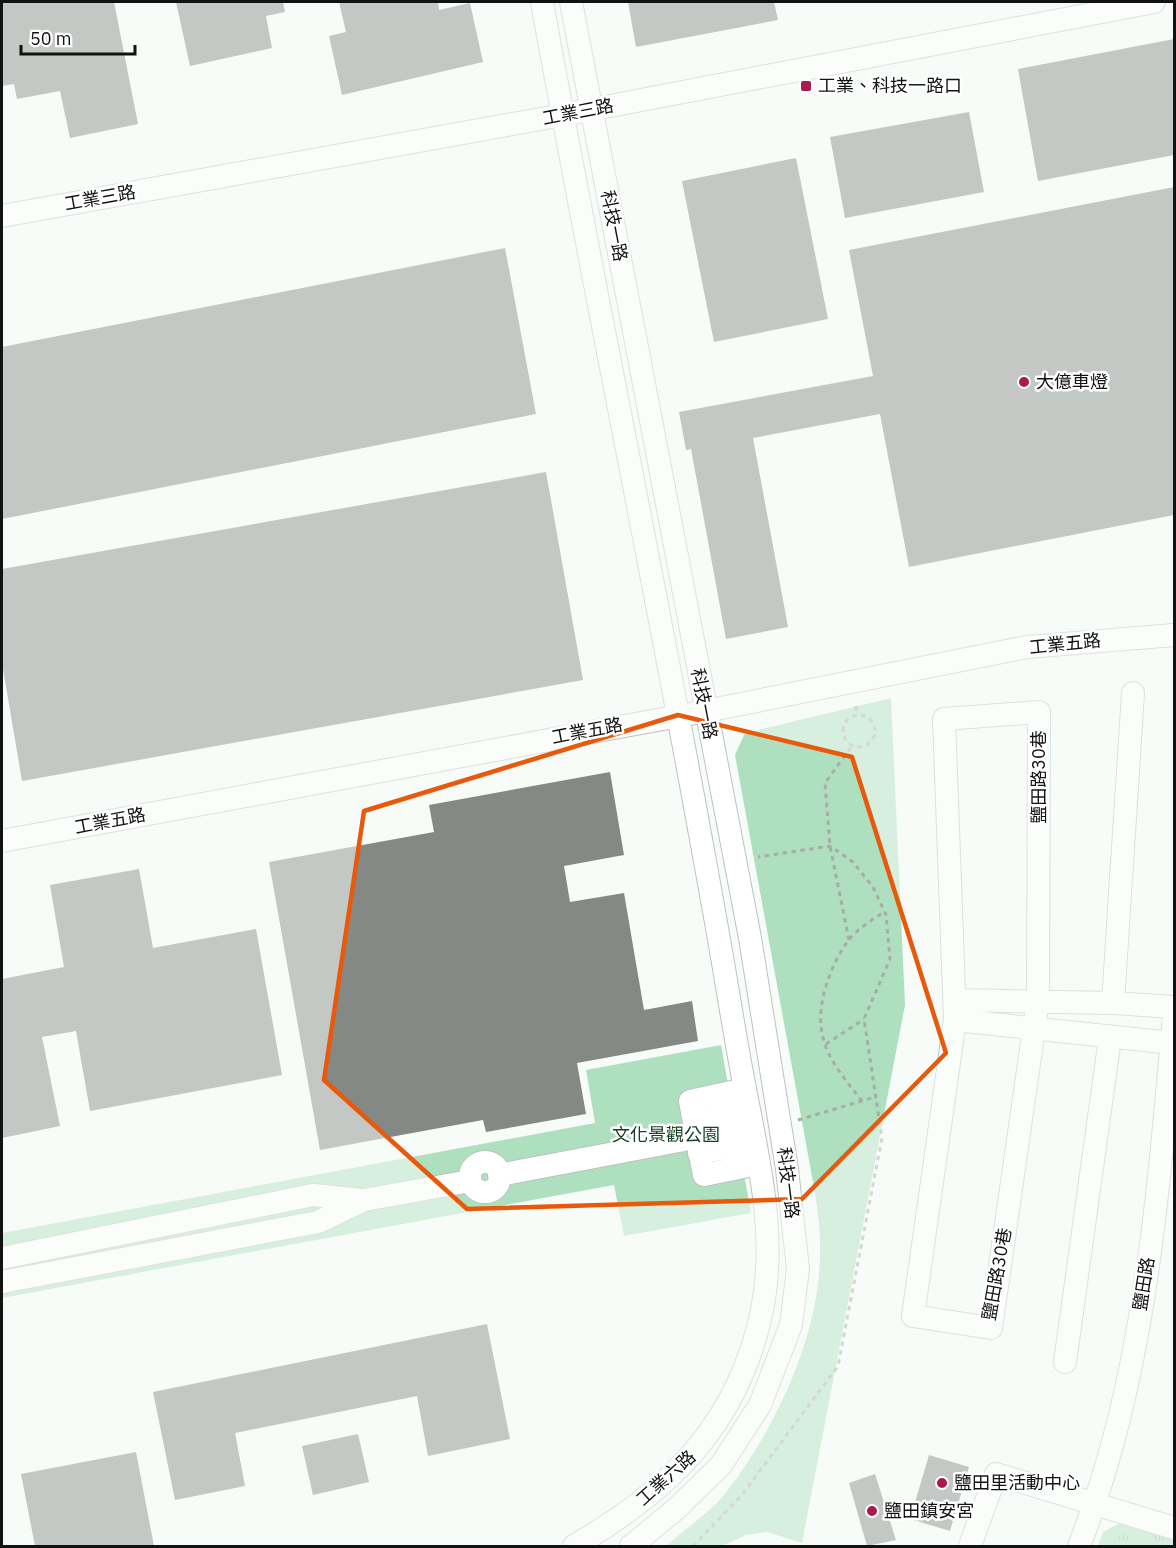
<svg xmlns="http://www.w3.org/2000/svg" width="1176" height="1548" viewBox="0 0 1176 1548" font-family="'IBM Plex Sans','Noto Sans TC',sans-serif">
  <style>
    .grass { fill: url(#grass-tufts) }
    .park { fill: #aee0bf }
    .building { fill: #858986 }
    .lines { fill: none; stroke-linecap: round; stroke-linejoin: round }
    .minor-casing { stroke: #bec2bf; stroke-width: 24 }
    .path { stroke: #a8aba8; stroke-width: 3; stroke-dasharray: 4.5 4.5; stroke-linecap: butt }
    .minor { stroke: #fff; stroke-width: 22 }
    .marked { fill: none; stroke: #e8590c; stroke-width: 4.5; stroke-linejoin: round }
    .poi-dot { fill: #aa1950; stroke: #fff; stroke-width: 2 }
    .labels { text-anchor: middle; stroke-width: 5; stroke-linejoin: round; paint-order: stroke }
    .poi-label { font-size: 18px; fill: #111211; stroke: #fff; text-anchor: start }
    .street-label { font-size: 18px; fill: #111211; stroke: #fff }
    .park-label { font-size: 18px; fill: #164128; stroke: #fff }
  </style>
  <defs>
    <pattern id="grass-tufts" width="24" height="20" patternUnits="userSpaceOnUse" patternTransform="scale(1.5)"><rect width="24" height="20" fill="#aee0bf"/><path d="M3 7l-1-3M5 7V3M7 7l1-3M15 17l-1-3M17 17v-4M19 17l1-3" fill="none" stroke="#95bfa3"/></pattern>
  </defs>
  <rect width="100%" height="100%" fill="#f7fcf8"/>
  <!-- grass -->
  <path class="grass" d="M 1122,1522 L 1174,1537 L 1174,1546 L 1098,1546 L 1103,1532 Z"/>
  <!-- park -->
  <path class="park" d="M 891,698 L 905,1005 L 802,1543 L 767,1532 L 746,1535 L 722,1546 L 666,1546 C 685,1529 711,1512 727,1491 C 778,1425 823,1328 820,1243 C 820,1226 817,1209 815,1193 L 735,755 L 745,733 Z
    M 721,1045 L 751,1213 L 624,1236 L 614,1185 L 2,1298 L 2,1233 L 595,1123 L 586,1070 Z"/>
  <!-- building -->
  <path class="building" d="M 2,2 L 114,2 L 138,124 L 70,138 L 60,91 L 17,99 L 14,84 L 2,86 Z
    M 176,2 L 283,2 L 285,12 L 266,16 L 272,48 L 190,66 Z
    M 339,2 L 438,2 L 439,10 L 470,3 L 483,62 L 342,95 L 329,36 L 346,32 Z
    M 628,2 L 774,2 L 778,20 L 636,47 Z
    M 1174,39 L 1174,155 L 1038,181 L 1018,69 Z
    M 969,112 L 984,192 L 845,218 L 830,137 Z
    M 796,158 L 828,319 L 714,342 L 682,181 Z
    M 1174,187 L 1174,515 L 909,567 L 880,414 L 753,438 L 788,627 L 726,639 L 691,449 L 686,450 L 679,412 L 873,376 L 849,250 Z
    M 505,248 L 536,414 L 2,519 L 2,347 Z
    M 546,472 L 583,680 L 22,781 L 2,663 L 2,569 Z
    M 610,772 L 624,855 L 564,866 L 570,902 L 624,893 L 644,1010 L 692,1001 L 698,1041 L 577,1063 L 586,1114 L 486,1132 L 483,1120 L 320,1150 L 269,862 L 434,832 L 429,805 Z
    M 139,869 L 153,948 L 256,929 L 282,1075 L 90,1111 L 76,1031 L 42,1037 L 60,1126 L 2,1138 L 2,979 L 64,967 L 50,885 Z
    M 487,1324 L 510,1439 L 428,1456 L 417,1396 L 235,1433 L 245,1486 L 175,1500 L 153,1392 Z
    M 358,1434 L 369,1482 L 313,1495 L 302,1446 Z
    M 136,1452 L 154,1546 L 35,1546 L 21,1474 Z
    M 929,1455 L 969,1467 L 950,1531 L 910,1519 Z
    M 875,1474 L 896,1540 L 867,1546 L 849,1483 Z"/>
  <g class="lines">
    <!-- minor casing -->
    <g class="minor-casing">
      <path id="minor" d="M 542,2 C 599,319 666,634 721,951 C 729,997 736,1043 745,1089 C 759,1161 777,1237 762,1310 C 739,1423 671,1490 574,1546
        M 571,2 L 750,938 L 787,1169 L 798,1269 L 791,1325 L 760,1405 L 721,1465 L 676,1509 L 631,1546
        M 2,216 L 563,115 L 1154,2
        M 1039,712 L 1038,1001 L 991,1328 L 913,1316 L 955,1020 L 944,719 Z
        M 2,841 L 706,711 L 1027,647 L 1174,635
        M 956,1000 L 1113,1003 L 1174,1007
        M 1113,1003 L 1133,693
        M 955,1020 L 1172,1043
        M 745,1089 L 690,1101 L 704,1175 L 758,1164
        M 694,1123 L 749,1110
        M 699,1153 L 755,1143
        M470 1177a15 15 0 1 1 30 0a15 15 0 1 1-30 0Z
        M 499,1175 L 742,1129
        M 2,1258 L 313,1195 L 362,1200
        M 2,1282 L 318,1222 L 364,1200 L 470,1181
        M 1065,1362 L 1110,1038
        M 970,1546 L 996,1474 L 1174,1528
        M 1079,1546 C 1145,1378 1158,1194 1174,1016"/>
    </g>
    <!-- path -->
    <path class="path" d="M 856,706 L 857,714
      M843 731a16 16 0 1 1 32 0a16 16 0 1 1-32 0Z
      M 849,940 L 830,846 L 825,783 L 852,746
      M 826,1044 L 864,1019
      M 862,1101 C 847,1082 826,1058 822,1033 C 816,1004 831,964 848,941 C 857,929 872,920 884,912
      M 798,1120 L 875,1097
      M 693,1546 L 742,1495 L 838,1366 L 882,1138 L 864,1019 L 890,959 L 886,915 L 873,887 L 853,862 L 830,846 L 758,857"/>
    <!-- minor -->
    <use href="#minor" class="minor"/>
  </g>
  <!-- marked area -->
  <path d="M0 0H1176V1548H0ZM 678,715 L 852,757 L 946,1053 L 802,1199 L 467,1209 L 324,1080 L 364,811 Z" fill="#f7fcf8" fill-opacity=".55" fill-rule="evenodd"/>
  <path class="marked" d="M 678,715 L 852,757 L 946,1053 L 802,1199 L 467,1209 L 324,1080 L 364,811 Z"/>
  <!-- markers -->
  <g class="poi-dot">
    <rect x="800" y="80" width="12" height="12" rx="3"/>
    <circle cx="1024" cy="382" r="6"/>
    <circle cx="942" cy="1483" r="6"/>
    <circle cx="872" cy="1511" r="6"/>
  </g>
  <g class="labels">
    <!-- poi labels -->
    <g class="poi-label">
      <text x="818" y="92">工業、科技一路口</text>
      <text x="1036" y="388">大億車燈</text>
      <text x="954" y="1489">鹽田里活動中心</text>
      <text x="884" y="1517">鹽田鎮安宮</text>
    </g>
    <!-- street labels -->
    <g class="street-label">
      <text transform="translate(578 112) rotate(-11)" y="6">工業三路</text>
      <text transform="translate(100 198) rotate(-10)" y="6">工業三路</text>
      <text transform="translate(614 226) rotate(79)" y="6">科技一路</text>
      <text transform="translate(1065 644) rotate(-6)" y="6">工業五路</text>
      <text transform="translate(704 704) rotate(79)" y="6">科技一路</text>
      <text transform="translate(587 731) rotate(-11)" y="6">工業五路</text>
      <text transform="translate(1039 777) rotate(-90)" y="6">鹽田路30巷</text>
      <text transform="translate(110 821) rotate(-11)" y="6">工業五路</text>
      <text transform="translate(788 1183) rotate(83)" y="6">科技一路</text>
      <text transform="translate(997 1274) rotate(-80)" y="6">鹽田路30巷</text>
      <text transform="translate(1144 1284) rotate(-81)" y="6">鹽田路</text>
      <text transform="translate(666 1478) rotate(-42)" y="6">工業六路</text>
    </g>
    <!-- park labels -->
    <g class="park-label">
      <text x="666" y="1141">文化景觀公園</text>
    </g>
  </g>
  <!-- border -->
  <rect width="1176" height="1548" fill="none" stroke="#111211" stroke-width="6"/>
  <!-- scale -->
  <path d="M21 45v9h114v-9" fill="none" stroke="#111211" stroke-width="3"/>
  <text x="30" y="45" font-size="18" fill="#111211" stroke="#ffffff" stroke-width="4.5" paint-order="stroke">50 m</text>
</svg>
